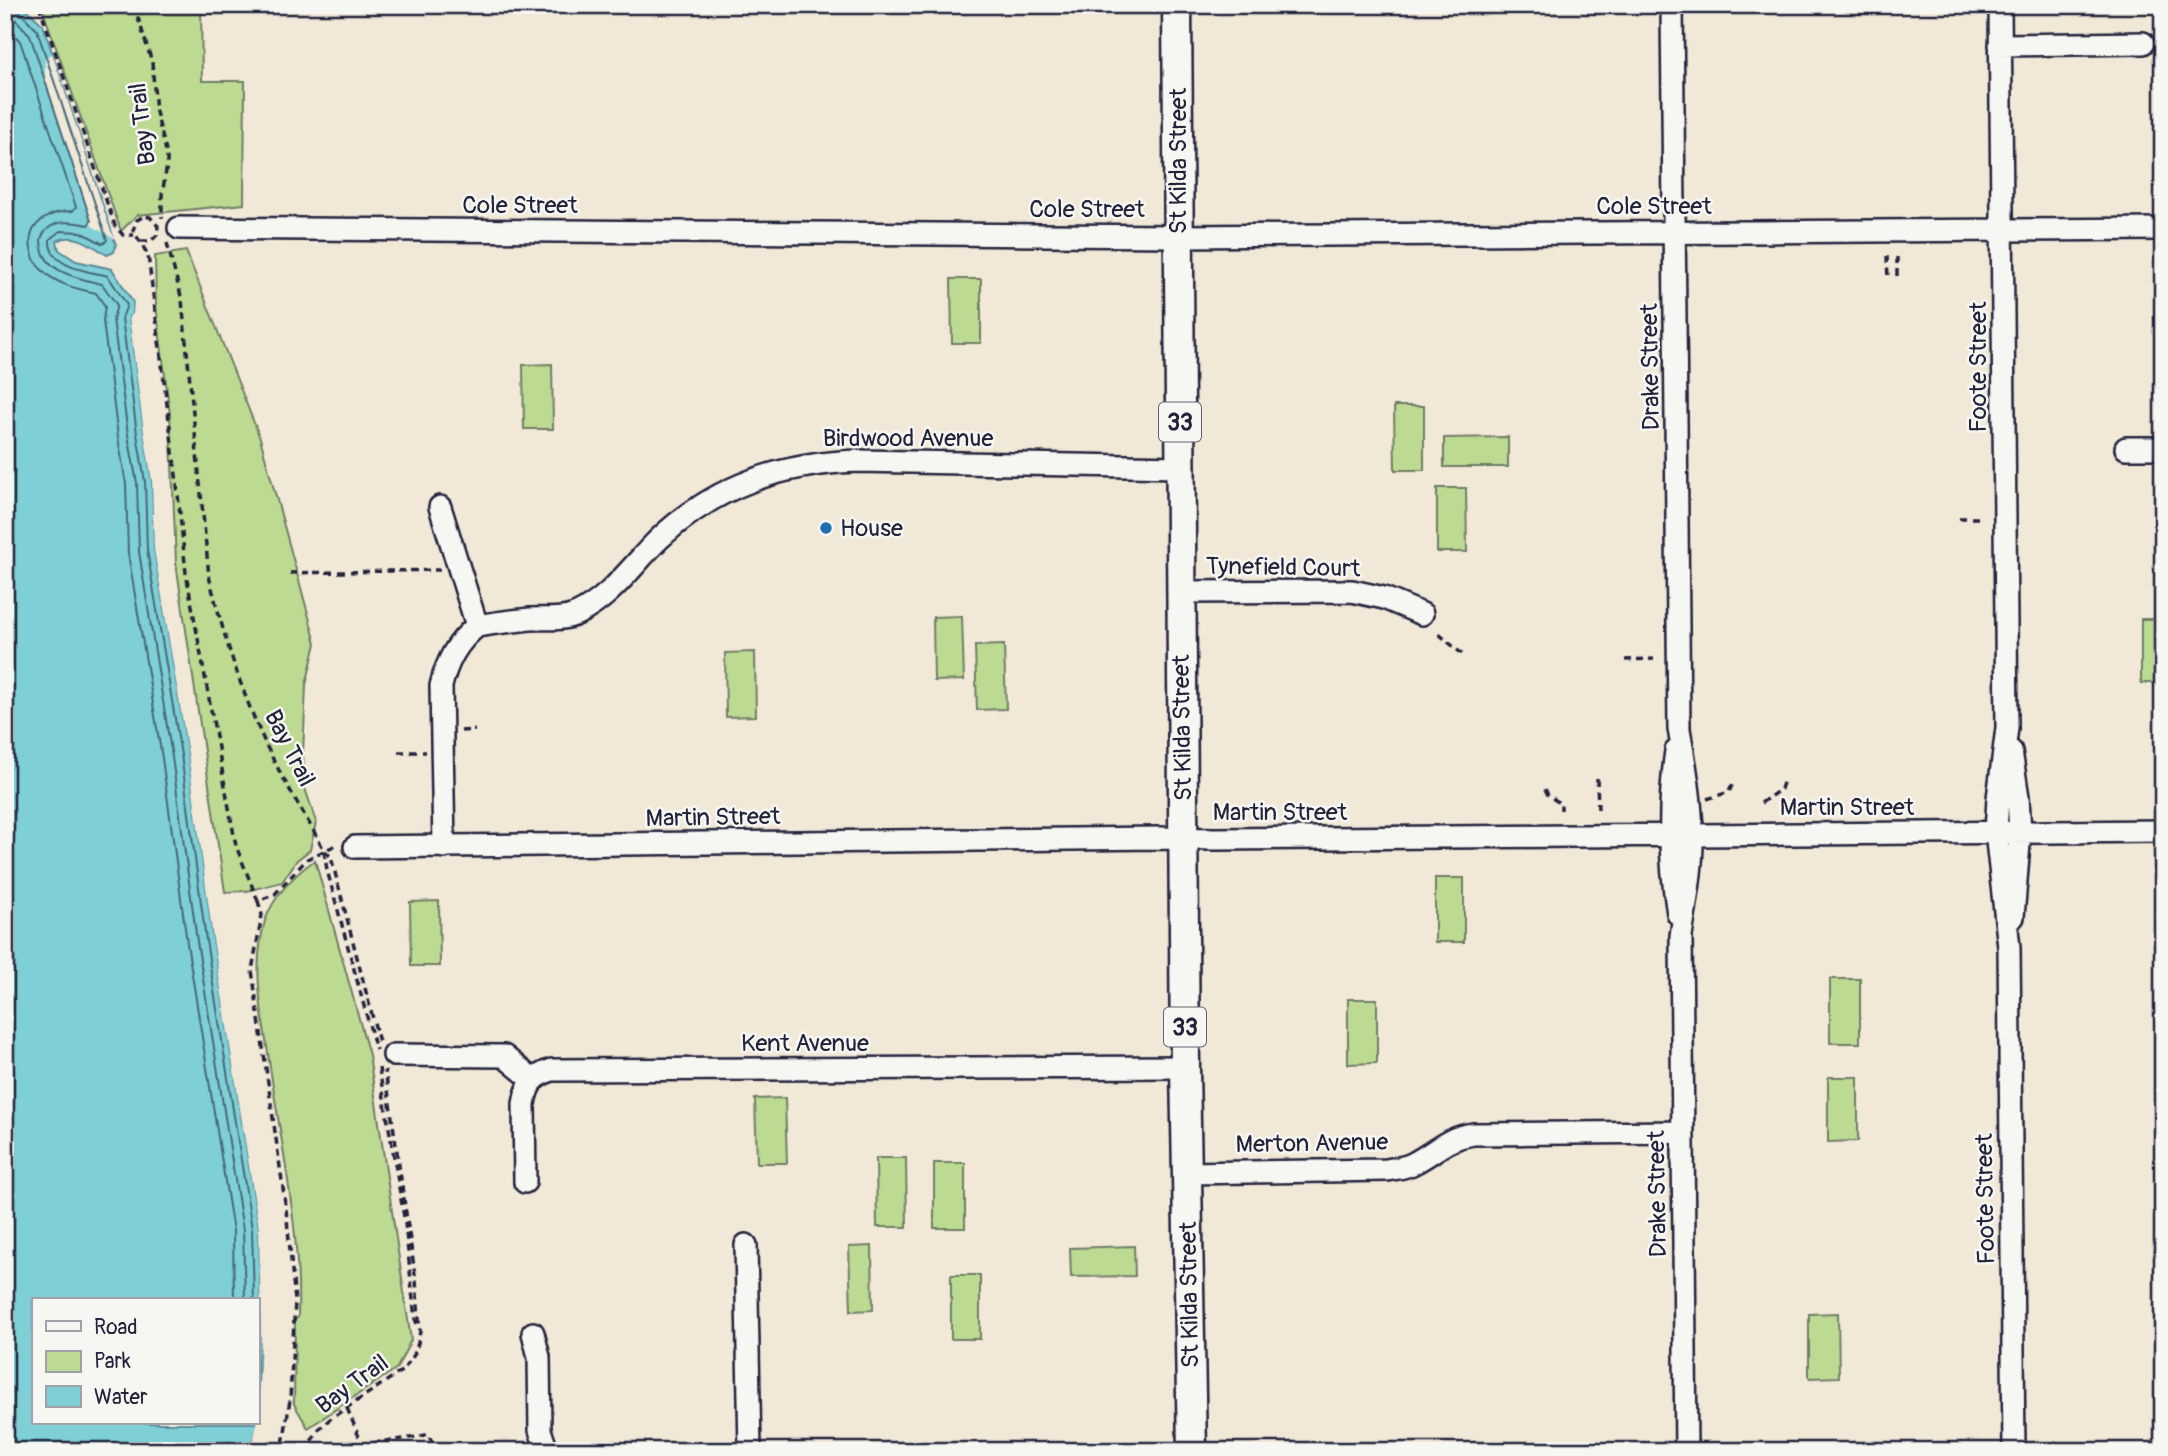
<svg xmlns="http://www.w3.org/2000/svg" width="2168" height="1456" viewBox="0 0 2168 1456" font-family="Pangolin,sans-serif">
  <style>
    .green { fill: #bdda92; stroke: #707e66; stroke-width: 2 }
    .water { fill: #7fd0d6; stroke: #5a8a98; stroke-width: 2 }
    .pier { fill: #f1e8d8 }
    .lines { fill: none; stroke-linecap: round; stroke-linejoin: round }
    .shore { stroke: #476879; stroke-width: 2 }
    .minor-casing { stroke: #22223b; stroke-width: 26 }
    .major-casing { stroke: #22223b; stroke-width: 33 }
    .path { stroke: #22223b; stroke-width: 3.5; stroke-dasharray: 7 5; stroke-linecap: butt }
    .minor { stroke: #f6f6f2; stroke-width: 21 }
    .major { stroke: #f6f6f2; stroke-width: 28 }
    .poi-dot { fill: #1f6fb2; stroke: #f6f6f2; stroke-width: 2.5 }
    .labels { text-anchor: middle; stroke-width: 5; stroke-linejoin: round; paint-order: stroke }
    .shield { fill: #f6f6f2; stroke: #626272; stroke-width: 2 }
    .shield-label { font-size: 23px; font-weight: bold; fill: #22223b }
    .street-label { font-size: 24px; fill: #22223b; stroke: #f6f6f2 }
    .poi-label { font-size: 24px; fill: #22223b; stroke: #f6f6f2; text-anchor: start }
  </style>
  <rect width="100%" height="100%" fill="#f1e8d8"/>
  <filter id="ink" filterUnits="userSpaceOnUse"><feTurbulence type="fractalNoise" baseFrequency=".0143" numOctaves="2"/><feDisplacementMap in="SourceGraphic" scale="14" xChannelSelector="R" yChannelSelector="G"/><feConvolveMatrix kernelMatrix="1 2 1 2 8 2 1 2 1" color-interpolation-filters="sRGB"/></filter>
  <g filter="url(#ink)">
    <!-- green -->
    <path class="green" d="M 41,5 L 201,5 L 202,81 L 245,81 L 244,204 L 137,215 L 121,231 Z
      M 186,251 L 260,438 L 316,643 L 306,685 L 303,754 L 305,788 L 316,822 L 310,850 L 297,860 L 282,882 L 247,891 L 225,892 L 176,563 L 170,414 L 156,306 L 155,256 Z
      M 951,279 L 981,279 L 981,343 L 952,343 Z
      M 552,364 L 553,429 L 524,429 L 523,365 Z
      M 1394,406 L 1424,406 L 1424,470 L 1395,470 Z
      M 1508,437 L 1508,467 L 1444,467 L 1444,438 Z
      M 1437,488 L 1466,488 L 1467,552 L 1437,552 Z
      M 962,616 L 964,680 L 934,681 L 933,617 Z
      M 2141,619 L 2163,619 L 2163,683 L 2141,683 Z
      M 1004,645 L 1006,709 L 977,710 L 975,646 Z
      M 755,652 L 756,716 L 726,717 L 725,653 Z
      M 315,860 L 369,1055 L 411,1340 L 397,1368 L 308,1428 L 294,1404 L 295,1320 L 298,1317 C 301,1229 280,1140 268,1053 C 261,1007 252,967 265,921 C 273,896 295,874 315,860 Z
      M 1435,878 L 1464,878 L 1464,942 L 1435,942 Z
      M 439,901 L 440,966 L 411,966 L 410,902 Z
      M 1830,979 L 1860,979 L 1860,1043 L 1830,1043 Z
      M 1348,999 L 1377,999 L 1377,1063 L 1348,1064 Z
      M 1828,1077 L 1858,1077 L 1858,1141 L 1828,1142 Z
      M 785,1098 L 787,1163 L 757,1163 L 755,1099 Z
      M 876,1158 L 906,1158 L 907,1227 L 877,1227 Z
      M 934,1163 L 965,1163 L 965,1228 L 934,1228 Z
      M 872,1246 L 873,1310 L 851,1311 L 849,1247 Z
      M 1134,1246 L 1135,1276 L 1071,1277 L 1070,1248 Z
      M 951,1275 L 980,1275 L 980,1339 L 951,1339 Z
      M 1838,1313 L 1839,1377 L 1809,1378 L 1809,1314 Z"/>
    <!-- water -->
    <path class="water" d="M 5,5 L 22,5 L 43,25 L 116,245 L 114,252 L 107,255 C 93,246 74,231 57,241 L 59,250 L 76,261 L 112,269 L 133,302 L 133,314 L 129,317 L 144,433 L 152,481 L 154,549 L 188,754 L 213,939 L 259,1229 L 261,1333 L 257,1419 L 257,1300 L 33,1300 L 33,1423 L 257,1423 L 252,1451 L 5,1451 Z"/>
    <!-- pier -->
    <path class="pier" d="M 52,53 L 110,229 L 115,239 L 92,226 L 45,78 L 45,59 Z
      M 134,297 L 138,308 L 133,318 L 147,433 L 156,481 L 158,549 L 191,754 L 216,938 L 263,1228 L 265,1333 L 262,1411 L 255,1451 L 252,1451 L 258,1411 L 261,1333 L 259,1229 L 213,939 L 188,754 L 154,549 L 152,481 L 144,433 L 129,317 L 133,314 Z"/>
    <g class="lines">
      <!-- shore -->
      <path class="shore" d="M 9,5 L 12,16 L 30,35 L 91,221 L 88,225 C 71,221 49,218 41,239 C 40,272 77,278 102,284 L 117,305 L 113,319 L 128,435 L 137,483 L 139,552 L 172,757 L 197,941 L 243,1230 L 245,1300
        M 18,5 L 20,12 L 37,30 L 107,240 L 103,244 L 81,232 L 60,231 L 50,239 C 48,267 87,271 108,276 L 127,305 L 122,318 L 137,434 L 145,482 L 147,550 L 181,755 L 206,940 L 252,1229 L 254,1300
        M 5,25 L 20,41 L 76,207 L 73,211 C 50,211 26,223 31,249 C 33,257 35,264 41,269 C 55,284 77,289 96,293 L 105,306 L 103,321 L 118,437 L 126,484 L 128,553 L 162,758 L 187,943 L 233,1231 L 234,1300"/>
      <!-- minor casing -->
      <g class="minor-casing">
        <path id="minor" d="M 1672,5 L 1679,729 C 1685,763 1691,798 1692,832 C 1693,867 1686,902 1681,936 L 1686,1451
          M 2000,5 L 2007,728 L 1998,798 L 1996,832 L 2009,947 L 2014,1451
          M 2000,45 L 2143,43
          M 179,228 L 1179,236 L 2163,229
          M 2126,448 L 2163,448
          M 440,507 L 477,626 C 457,642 447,661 441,686 L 444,847
          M 1181,592 L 1352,591 L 1384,598 L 1422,614
          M 477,626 C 494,623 512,621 530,619 C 545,618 562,621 577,614 C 611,598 633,564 659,539 C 716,485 781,464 858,461 L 1180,467
          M 1676,751 C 1668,807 1669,859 1678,914
          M 2011,751 L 2018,797 L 2020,832 L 2013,917
          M 355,847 L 1158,838 L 1215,839 L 2163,831
          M 394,1055 L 504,1056 L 533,1080
          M 1187,1173 L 1387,1170 C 1396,1168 1406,1168 1414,1163 C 1437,1151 1446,1138 1473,1134 L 1682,1132
          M 525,1182 L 524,1104 C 527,1085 533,1076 552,1070 L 1185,1067
          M 746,1245 L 750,1451
          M 533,1333 L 539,1357 L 540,1430 L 547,1451"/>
      </g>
      <!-- major casing -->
      <g class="major-casing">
        <path id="major" d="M 1177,5 L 1185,1067 L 1192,1451"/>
      </g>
      <!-- path -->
      <path class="path" d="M 39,5 L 115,226 L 123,235 L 134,235
        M 134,5 L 152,62 L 156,112 L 167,155 L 167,165 L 162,195 L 162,218
        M 141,241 L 151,241 L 157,235 L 158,226 L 150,217 L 144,216 L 137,220 L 133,230 L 148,255 L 176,475 L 186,573 L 236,846 L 258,901 L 275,894 L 307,859 L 338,844
        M 167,243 L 182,300 L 209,576 C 222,630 239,685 262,736 C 279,775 304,812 324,850 L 331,857 L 379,1042
        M 1887,256 L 1888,279
        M 1897,276 L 1897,256
        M 1959,518 L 1981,518
        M 290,573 L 440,570
        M 1439,634 L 1462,654
        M 1625,660 L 1654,659
        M 461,731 L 475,730
        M 398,752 L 426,752
        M 1597,778 L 1598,810
        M 1545,789 L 1548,795 L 1561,804 L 1561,810
        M 1707,799 L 1729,792 L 1732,785
        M 1761,803 L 1781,789 L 1784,780
        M 324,851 L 327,870 L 376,1050
        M 258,901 L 262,915 L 252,970 L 286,1209 L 295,1301 L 290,1400 L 282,1451
        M 379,1068 L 405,1223 L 415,1319 L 418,1326
        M 347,1408 L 365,1451
        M 305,1451 L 319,1429 L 330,1419 L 403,1370 L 414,1355 L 418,1343 L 420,1331 L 416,1281 L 385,1070
        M 350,1451 C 374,1438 403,1442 428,1434 L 437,1451"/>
      <!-- minor -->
      <use href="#minor" class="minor"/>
      <!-- major -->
      <use href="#major" class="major"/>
    </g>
  </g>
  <!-- markers -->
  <circle class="poi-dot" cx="826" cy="528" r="7"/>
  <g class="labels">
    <!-- shield labels -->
    <g class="shield">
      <rect x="1159" y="402.5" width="42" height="39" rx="5"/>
      <rect x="1164" y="1007.5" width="42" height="39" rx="5"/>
    </g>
    <g class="shield-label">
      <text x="1180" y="430">33</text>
      <text x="1185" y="1035">33</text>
    </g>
    <!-- street labels -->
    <g class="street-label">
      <text transform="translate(142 124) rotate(-97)" y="8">Bay Trail</text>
      <text transform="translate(1178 161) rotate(-90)" y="8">St Kilda Street</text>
      <text x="520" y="213">Cole Street</text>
      <text x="1654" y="214">Cole Street</text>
      <text x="1087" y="217">Cole Street</text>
      <text transform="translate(1650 367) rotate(-91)" y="8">Drake Street</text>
      <text transform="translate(1978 367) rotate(-90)" y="8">Foote Street</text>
      <text x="908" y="446">Birdwood Avenue</text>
      <text transform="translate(1283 567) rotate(1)" y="8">Tynefield Court</text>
      <text transform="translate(1182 728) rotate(-91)" y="8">St Kilda Street</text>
      <text transform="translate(290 748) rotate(63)" y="8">Bay Trail</text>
      <text x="1847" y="815">Martin Street</text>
      <text x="1280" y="820">Martin Street</text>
      <text transform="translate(713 817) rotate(-1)" y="8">Martin Street</text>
      <text x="805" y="1051">Kent Avenue</text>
      <text transform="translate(1312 1143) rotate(-1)" y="8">Merton Avenue</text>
      <text transform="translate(1657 1194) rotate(-91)" y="8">Drake Street</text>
      <text transform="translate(1985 1199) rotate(-91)" y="8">Foote Street</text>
      <text transform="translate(1189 1295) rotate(-91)" y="8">St Kilda Street</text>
      <text transform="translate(352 1384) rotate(-36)" y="8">Bay Trail</text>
    </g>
    <!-- poi labels -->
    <g class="poi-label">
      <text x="840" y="536">House</text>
    </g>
  </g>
  <!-- margin -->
  <rect width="2168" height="1456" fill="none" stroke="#f6f6f2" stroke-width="28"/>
  <rect x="14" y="14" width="2140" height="1428" fill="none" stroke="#22223b" stroke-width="2.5" filter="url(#ink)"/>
  <!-- legend -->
  <rect x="32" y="1298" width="228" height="126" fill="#f6f6f2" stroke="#a1a1a9" stroke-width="2"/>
  <rect x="46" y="1321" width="35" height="10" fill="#f6f6f2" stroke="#a1a1a9" stroke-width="2"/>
  <text x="94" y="1334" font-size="21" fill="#22223b">Road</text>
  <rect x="46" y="1351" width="35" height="21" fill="#bdda92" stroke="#a1a1a9" stroke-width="2"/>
  <text x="94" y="1368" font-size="21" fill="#22223b">Park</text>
  <rect x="46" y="1386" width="35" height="21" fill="#7fd0d6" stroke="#a1a1a9" stroke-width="2"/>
  <text x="94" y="1404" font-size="21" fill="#22223b">Water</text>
</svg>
